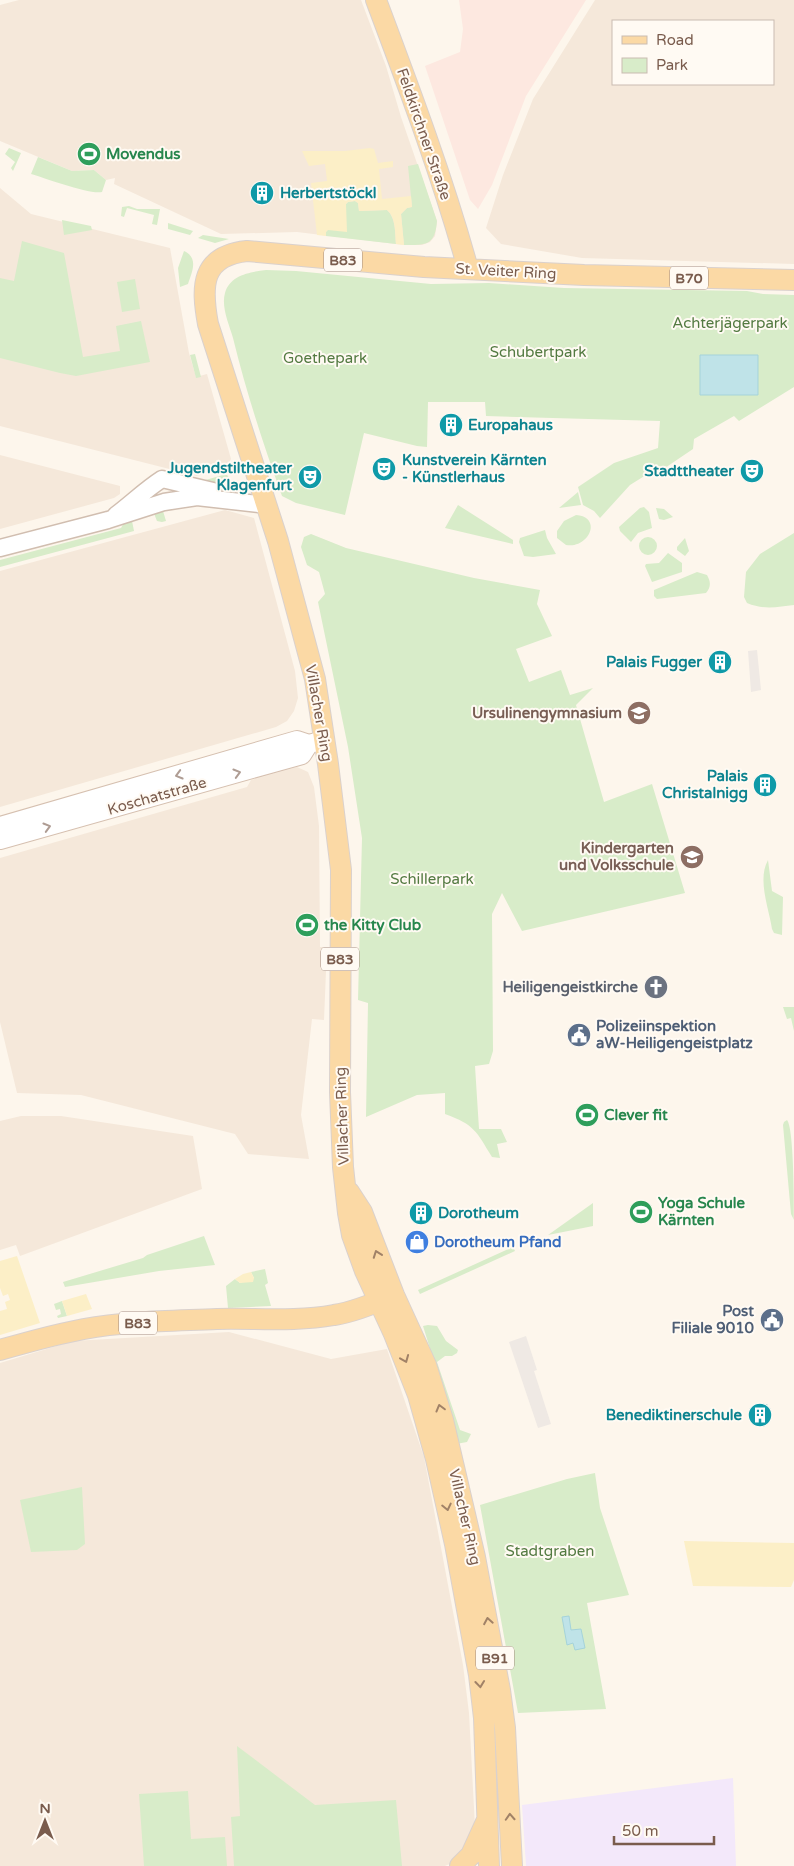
<svg xmlns="http://www.w3.org/2000/svg" width="794" height="1866" viewBox="0 0 794 1866" font-family="'Varela Round',sans-serif">
  <style>
    .residential { fill: #f5e8da; fill-rule: evenodd }
    .commercial { fill: #fde8e0 }
    .industrial { fill: #efe9e4 }
    .education { fill: #f3e8fa }
    .green { fill: #d8ecc9 }
    .sand { fill: #fcefc7 }
    .water { fill: #bfe3e8; stroke: #a5d3da }
    .lines { fill: none; stroke-linecap: round; stroke-linejoin: round }
    .tertiary-casing { stroke: #d1beb0; stroke-width: 19 }
    .secondary-casing { stroke: #d6c0b0; stroke-width: 20 }
    .primary-casing { stroke: #dad1cd; stroke-width: 22 }
    .tertiary { stroke: #fff; stroke-width: 16 }
    .secondary { stroke: #fff; stroke-width: 18 }
    .primary { stroke: #fbd9a5; stroke-width: 20 }
    .oneway { stroke: #af9d94 }
    .oneway2 { stroke: #a18267 }
    .labels { text-anchor: middle; stroke-width: 4; stroke-linejoin: round; paint-order: stroke }
    .shield { fill: #fffaf3; stroke: #a28b7f; stroke-width: 1 }
    .shield-label { font-size: 14px; font-weight: bold; fill: #7a5c4d }
    .street-label { font-size: 15px; fill: #7a5c4d; stroke: #fffaf3 }
    .leisure-label { font-size: 15px; font-weight: bold; fill: #27864d; stroke: #fffaf3; text-anchor: start }
    .culture-label { font-size: 15px; font-weight: bold; fill: #0d838f; stroke: #fffaf3; text-anchor: end }
    .park-label { font-size: 15px; fill: #537a41; stroke: #fffaf3 }
    .education-label { font-size: 15px; font-weight: bold; fill: #785e54; stroke: #fffaf3; text-anchor: end }
    .worship-label { font-size: 15px; font-weight: bold; fill: #5b616d; stroke: #fffaf3; text-anchor: end }
    .service-label { font-size: 15px; font-weight: bold; fill: #4e5e75; stroke: #fffaf3; text-anchor: start }
    .shop-label { font-size: 15px; font-weight: bold; fill: #366cbe; stroke: #fffaf3; text-anchor: start }
  </style>
  <rect width="100%" height="100%" fill="#fdf6ec"/>
  <!-- residential -->
  <path class="residential" d="M 19,0 L 361,0 L 386,66 L 401,117 L 437,221 L 435,236 L 430,242 L 422,245 L 404,245 L 297,232 L 221,234 L 114,184 L 115,178 L 106,180 L 94,170 L 72,171 L 0,141 L 0,5 Z
    M 595,0 L 794,0 L 794,264 L 582,258 L 501,244 L 486,228 L 503,175 L 533,99 ZM 613,21 L 773,21 L 773,84 L 613,84 Z
    M 0,188 L 31,214 L 170,248 L 189,353 L 196,377 L 207,374 L 231,459 L 226,468 L 197,476 L 0,426 Z
    M 0,455 L 120,486 L 120,494 L 114,498 L 0,529 Z
    M 225,510 L 254,518 L 295,671 L 298,698 L 294,711 L 287,721 L 276,727 L 0,807 L 0,571 Z
    M 297,767 L 308,772 L 314,787 L 319,826 L 320,947 L 327,947 L 324,1020 L 312,1019 L 301,1115 L 309,1159 L 248,1154 L 235,1134 L 81,1095 L 17,1093 L 0,1022 L 0,858 L 247,787 L 251,780 Z
    M 21,1116 L 61,1116 L 193,1136 L 202,1189 L 20,1256 L 16,1245 L 0,1250 L 0,1121 Z
    M 229,1332 L 331,1359 L 387,1349 L 424,1457 L 463,1665 L 469,1713 L 475,1827 L 474,1835 L 452,1863 L 445,1866 L 0,1866 L 0,1363 L 73,1341 Z"/>
  <!-- commercial -->
  <path class="commercial" d="M 459,0 L 586,0 L 526,96 L 492,185 L 478,209 L 470,200 L 425,66 L 460,52 L 463,29 Z"/>
  <!-- industrial -->
  <path class="industrial" d="M 757,650 L 761,690 L 751,692 L 748,651 Z
    M 526,1336 L 537,1370 L 534,1371 L 551,1424 L 538,1428 L 509,1342 Z"/>
  <!-- education -->
  <path class="education" d="M 733,1778 L 736,1866 L 526,1866 L 522,1805 Z"/>
  <!-- green -->
  <path class="green" d="M 9,148 L 21,153 L 13,171 L 11,168 L 15,162 L 5,154 Z
    M 38,157 L 72,171 L 94,170 L 106,180 L 102,192 C 90,195 45,178 31,174 Z
    M 418,164 L 437,221 C 435,246 426,245 404,245 L 401,214 L 407,208 L 412,207 L 408,166 Z
    M 355,201 L 358,203 L 359,211 L 387,210 C 396,218 395,233 396,244 L 326,236 L 326,232 L 346,204 L 348,202 Z
    M 129,206 L 137,209 L 160,209 L 157,225 L 152,224 L 154,215 L 127,208 L 124,217 L 121,216 L 122,207 Z
    M 62,220 L 91,226 L 92,230 L 64,235 Z
    M 168,223 L 193,231 L 190,235 L 168,229 Z
    M 203,235 L 229,239 L 215,243 L 198,238 Z
    M 22,241 L 64,253 L 83,357 L 120,351 L 116,326 L 141,321 L 150,362 L 76,376 L 60,373 L 0,358 L 0,278 L 14,281 Z
    M 184,251 C 199,258 192,272 188,284 L 180,287 L 178,268 Z
    M 266,270 L 296,271 L 431,284 L 489,283 L 564,288 L 747,291 L 763,294 L 794,295 L 794,387 L 739,421 L 734,416 L 694,439 L 693,449 L 650,478 L 646,475 L 630,485 L 600,518 L 594,511 L 583,505 L 578,487 L 614,463 L 658,448 L 660,421 L 486,416 L 485,402 L 428,402 L 427,447 L 417,446 L 364,433 L 345,515 L 296,503 L 282,496 C 263,444 246,391 233,338 C 229,324 221,307 225,293 C 230,275 250,272 266,270 Z
    M 135,279 L 140,309 L 122,312 L 117,282 Z
    M 195,354 L 201,377 L 196,378 L 190,355 Z
    M 223,475 L 227,475 L 231,480 C 221,487 213,485 202,481 Z
    M 578,492 L 581,505 L 559,508 Z
    M 458,505 L 513,540 L 513,544 L 445,528 Z
    M 644,507 L 649,512 L 652,528 L 638,533 L 631,542 L 620,531 L 619,527 L 640,508 Z
    M 656,508 L 664,509 L 673,517 L 664,520 L 659,519 Z
    M 153,511 L 163,511 L 166,521 L 162,522 L 157,521 Z
    M 576,515 C 603,517 589,549 566,545 L 557,538 L 557,531 L 564,521 Z
    M 128,520 L 132,521 L 134,531 L 0,567 L 0,560 L 121,528 L 125,521 Z
    M 545,530 L 547,538 L 556,554 L 533,557 L 524,556 L 519,542 L 520,538 Z
    M 794,533 L 794,605 C 778,607 763,610 747,603 L 744,597 L 746,572 L 760,554 Z
    M 311,534 L 346,548 L 474,578 L 540,590 L 537,604 L 552,636 L 516,649 L 529,682 L 561,670 L 570,695 L 593,688 L 576,705 L 604,802 L 652,784 L 685,893 L 522,931 L 502,893 L 492,914 L 493,1051 L 489,1064 L 475,1066 L 479,1129 L 501,1129 L 507,1142 L 497,1144 L 500,1158 L 492,1157 C 476,1131 475,1125 445,1114 L 445,1093 L 417,1095 L 366,1117 L 368,1003 L 358,1000 L 362,838 L 348,747 L 318,602 L 325,594 L 319,572 L 307,565 L 301,547 L 304,537 Z
    M639 546a9 9 0 1 1 18 0a9 9 0 1 1-18 0Z
    M 685,538 L 689,551 L 685,556 L 677,550 L 677,547 Z
    M 668,553 L 682,563 L 682,572 L 652,582 L 645,566 L 646,564 L 659,563 Z
    M 697,572 L 707,575 C 711,582 711,587 706,593 L 657,599 L 654,596 L 654,590 Z
    M 768,860 L 772,891 L 783,897 L 782,935 L 774,933 L 772,929 C 769,908 757,880 768,860 Z
    M 783,1007 L 794,1007 L 794,1031 L 791,1018 L 787,1019 Z
    M 787,1120 C 794,1128 794,1204 794,1220 L 791,1214 L 783,1125 L 784,1122 Z
    M 593,1203 L 593,1226 L 548,1235 Z
    M 204,1236 L 215,1265 L 159,1271 L 65,1287 L 63,1282 L 143,1258 L 147,1255 Z
    M 513,1247 L 515,1251 L 420,1294 L 418,1290 Z
    M 265,1269 L 268,1283 L 265,1285 L 271,1306 L 228,1308 L 226,1286 L 235,1279 L 240,1283 L 254,1278 L 251,1272 Z
    M 62,1301 L 67,1316 L 58,1318 L 57,1316 L 61,1314 L 60,1309 L 56,1310 L 54,1304 Z
    M 428,1325 L 437,1326 L 446,1341 L 458,1350 L 457,1353 L 452,1356 L 445,1356 L 437,1362 L 460,1430 L 471,1434 L 467,1442 L 456,1444 L 436,1368 L 423,1326 Z
    M 595,1473 L 600,1508 L 629,1595 L 587,1603 L 606,1709 L 518,1713 L 480,1505 L 567,1479 Z
    M 82,1487 L 85,1544 L 77,1550 L 31,1552 L 20,1500 Z
    M 237,1746 L 315,1805 L 396,1800 L 402,1866 L 234,1866 L 231,1817 L 240,1816 Z
    M 188,1791 L 191,1839 L 225,1837 L 227,1866 L 144,1866 L 139,1794 Z"/>
  <!-- sand -->
  <path class="sand" d="M 370,148 L 374,149 L 378,163 L 393,161 L 393,167 L 379,169 L 382,199 L 411,196 L 412,207 L 407,208 L 401,214 L 404,245 L 396,244 C 395,233 396,217 387,210 L 359,211 L 358,203 L 355,201 L 348,202 L 346,204 L 347,232 L 328,230 L 326,232 L 326,236 L 317,235 L 311,183 L 327,181 L 325,164 L 309,166 L 302,151 L 345,151 Z
    M 17,1256 L 40,1323 L 0,1335 L 0,1311 L 7,1309 L 5,1302 L 10,1300 L 8,1294 L 3,1296 L 0,1288 L 0,1261 Z
    M 251,1272 L 254,1278 L 253,1282 L 240,1283 L 235,1279 L 243,1274 Z
    M 86,1294 L 92,1309 L 67,1316 L 62,1301 Z
    M 684,1541 L 794,1543 L 794,1580 L 791,1587 L 693,1586 Z"/>
  <!-- water -->
  <path class="water" d="M 700,355 L 758,355 L 758,395 L 700,395 Z
    M 569,1616 L 571,1630 L 581,1629 L 585,1648 L 575,1650 L 573,1643 L 567,1645 L 562,1617 Z"/>
  <g class="lines">
    <!-- tertiary casing -->
    <g class="tertiary-casing">
      <path id="tertiary" d="M 116,515 C 132,503 145,490 162,479 L 213,491
        M 0,548 L 108,520 L 164,502 L 197,497 L 267,505"/>
    </g>
    <!-- secondary casing -->
    <g class="secondary-casing">
      <path id="secondary" d="M 0,826 L 297,740 L 309,744 L 324,740
        M 0,840 L 302,755 L 309,744"/>
    </g>
    <!-- primary casing -->
    <g class="primary-casing">
      <path id="primary" d="M 376,0 C 409,88 443,178 468,269
        M 349,1192 L 362,1212 L 394,1295 L 426,1365 L 443,1420 L 475,1557 L 500,1690 L 505,1728 L 512,1866
        M 0,1350 C 28,1342 56,1334 84,1329 C 127,1321 173,1321 217,1319 C 256,1318 295,1322 334,1315 C 354,1312 373,1304 391,1296
        M 460,1866 L 471,1855 L 486,1822
        M 489,1866 L 484,1718 L 479,1675 L 455,1544 L 436,1459 L 418,1395 L 394,1334 L 365,1271 L 352,1235 L 348,1213 L 343,1167 L 340,1092 L 341,870 L 328,764 L 315,679 L 278,541 L 208,324 C 201,286 201,256 247,251 L 424,267 L 584,275 L 794,280"/>
    </g>
    <!-- tertiary -->
    <use href="#tertiary" class="tertiary"/>
    <!-- secondary -->
    <use href="#secondary" class="secondary"/>
    <!-- primary -->
    <use href="#primary" class="primary"/>
  </g>
  <!-- one-way arrows -->
  <defs><path id="oneway-chevron" d="M-2-3.5L2.5 0L-2 3.5" fill="none" stroke-width="1.6" stroke-linecap="round" stroke-linejoin="round" transform="scale(1.25)"/></defs>
  <g class="oneway">
    <use href="#oneway-chevron" transform="translate(237 773) rotate(-16)"/>
    <use href="#oneway-chevron" transform="translate(179 775) rotate(164)"/>
    <use href="#oneway-chevron" transform="translate(47 827) rotate(-16)"/>
  </g>
  <g class="oneway2">
    <use href="#oneway-chevron" transform="translate(377 1254) rotate(-110)"/>
    <use href="#oneway-chevron" transform="translate(405 1359) rotate(68)"/>
    <use href="#oneway-chevron" transform="translate(440 1408) rotate(-105)"/>
    <use href="#oneway-chevron" transform="translate(447 1507) rotate(77)"/>
    <use href="#oneway-chevron" transform="translate(488 1621) rotate(-100)"/>
    <use href="#oneway-chevron" transform="translate(480 1684) rotate(84)"/>
    <use href="#oneway-chevron" transform="translate(510 1817) rotate(-93)"/>
  </g>
  <!-- icons -->
  <defs>
    <g id="stadium-disc" transform="scale(1.25)"><circle r="9.5" fill="#2e9e5b" stroke="#fffaf3"/><path d="M0-5a6.5 5 0 1 0 0 10a6.5 5 0 1 0 0-10ZM-3.5-1.8h7v3.6h-7Z" fill="#fff"/></g>
    <g id="building-disc" transform="scale(1.25)"><circle r="9.5" fill="#0f9aa8" stroke="#fffaf3"/><path d="M-4-6H4V6H1V3H-1V6H-4ZM-2.5-4.3h1.7v1.8h-1.7ZM.8-4.3h1.7v1.8H.8ZM-2.5-1h1.7V.8h-1.7ZM.8-1h1.7V.8H.8Z" fill="#fff"/></g>
    <g id="theatre-disc" transform="scale(1.25)"><circle r="9.5" fill="#0f9aa8" stroke="#fffaf3"/><path d="M-5-5.5Q0-4 5-5.5V0Q5 5 0 6Q-5 5-5 0ZM-3.3-2.5H-1v1.5H-3.3ZM1-2.5H3.3v1.5H1ZM-2.8 1Q0 5.5 2.8 1Z" fill="#fff"/></g>
    <g id="school-disc" transform="scale(1.25)"><circle r="9.5" fill="#8d6e63" stroke="#fffaf3"/><path d="M0-5L7-2L0 1L-7-2ZM-4 1L0 2.5L4 1V4Q0 6-4 4Z" fill="#fff"/></g>
    <g id="church-disc" transform="scale(1.25)"><circle r="9.5" fill="#6b7280" stroke="#fffaf3"/><path d="M-1.2-6h2.4v3.5h3.3v2.4h-3.3V6h-2.4V-.1h-3.3v-2.4h3.3Z" fill="#fff"/></g>
    <g id="civic-disc" transform="scale(1.25)"><circle r="9.5" fill="#5c6f8a" stroke="#fffaf3"/><path d="M-.6-6.5H3V-4.5H.6V-3L4-1V1h2V6H-6V1h2V-1L-.6-3ZM-1.2 2.5V6h2.4V2.5Z" fill="#fff"/></g>
    <g id="shop-disc" transform="scale(1.25)"><circle r="9.5" fill="#3f7fe0" stroke="#fffaf3"/><path d="M-5-2.5h2.3a2.7 3.5 0 0 1 5.4 0H5L5.5 6h-11ZM-1.5-2.5h3a1.5 2.3 0 0 0-3 0Z" fill="#fff"/></g>
  </defs>
  <g fill-rule="evenodd">
    <use href="#stadium-disc" x="89" y="154"/>
    <use href="#building-disc" x="262" y="193"/>
    <use href="#building-disc" x="451" y="425"/>
    <use href="#theatre-disc" x="384" y="469"/>
    <use href="#theatre-disc" x="752" y="471"/>
    <use href="#theatre-disc" x="310" y="477"/>
    <use href="#building-disc" x="720" y="662"/>
    <use href="#school-disc" x="639" y="713"/>
    <use href="#building-disc" x="765" y="785"/>
    <use href="#school-disc" x="692" y="857"/>
    <use href="#stadium-disc" x="307" y="925"/>
    <use href="#church-disc" x="656" y="987"/>
    <use href="#civic-disc" x="579" y="1035"/>
    <use href="#stadium-disc" x="587" y="1115"/>
    <use href="#stadium-disc" x="641" y="1212"/>
    <use href="#building-disc" x="421" y="1213"/>
    <use href="#shop-disc" x="417" y="1242"/>
    <use href="#civic-disc" x="772" y="1320"/>
    <use href="#building-disc" x="760" y="1415"/>
  </g>
  <g class="labels">
    <!-- shield labels -->
    <g class="shield">
      <rect x="324" y="248.5" width="38" height="23" rx="4"/>
      <rect x="670" y="266.5" width="38" height="23" rx="4"/>
      <rect x="321" y="947.5" width="38" height="23" rx="4"/>
      <rect x="119" y="1311.5" width="38" height="23" rx="4"/>
      <rect x="476" y="1646.5" width="38" height="23" rx="4"/>
    </g>
    <g class="shield-label">
      <text x="343" y="265">B83</text>
      <text x="689" y="283">B70</text>
      <text x="340" y="964">B83</text>
      <text x="138" y="1328">B83</text>
      <text x="495" y="1663">B91</text>
    </g>
    <!-- street labels -->
    <g class="street-label">
      <text transform="translate(424 134) rotate(71)" y="5">Feldkirchner Straße</text>
      <text transform="translate(506 271) rotate(3)" y="5">St. Veiter Ring</text>
      <text transform="translate(319 713) rotate(80)" y="5">Villacher Ring</text>
      <text transform="translate(157 796) rotate(-16)" y="5">Koschatstraße</text>
      <text transform="translate(342 1116) rotate(-92)" y="5">Villacher Ring</text>
      <text transform="translate(465 1517) rotate(77)" y="5">Villacher Ring</text>
    </g>
    <!-- leisure labels -->
    <g class="leisure-label">
      <text x="106" y="159">Movendus</text>
      <text x="324" y="930">the Kitty Club</text>
      <text x="604" y="1120">Clever fit</text>
      <text x="658" y="1208">Yoga Schule<tspan x="658" dy="17">Kärnten</tspan></text>
    </g>
    <!-- culture labels -->
    <g class="culture-label">
      <text x="280" y="198" text-anchor="start">Herbertstöckl</text>
      <text x="468" y="430" text-anchor="start">Europahaus</text>
      <text x="402" y="465" text-anchor="start">Kunstverein Kärnten<tspan x="402" dy="17">- Künstlerhaus</tspan></text>
      <text x="292" y="473">Jugendstiltheater<tspan x="292" dy="17">Klagenfurt</tspan></text>
      <text x="734" y="476">Stadttheater</text>
      <text x="702" y="667">Palais Fugger</text>
      <text x="748" y="781">Palais<tspan x="748" dy="17">Christalnigg</tspan></text>
      <text x="438" y="1218" text-anchor="start">Dorotheum</text>
      <text x="742" y="1420">Benediktinerschule</text>
    </g>
    <!-- park labels -->
    <g class="park-label">
      <text x="730" y="328">Achterjägerpark</text>
      <text x="538" y="357">Schubertpark</text>
      <text x="325" y="363">Goethepark</text>
      <text x="432" y="884">Schillerpark</text>
      <text x="550" y="1556">Stadtgraben</text>
    </g>
    <!-- education labels -->
    <g class="education-label">
      <text x="622" y="718">Ursulinengymnasium</text>
      <text x="674" y="853">Kindergarten<tspan x="674" dy="17">und Volksschule</tspan></text>
    </g>
    <!-- worship labels -->
    <g class="worship-label">
      <text x="638" y="992">Heiligengeistkirche</text>
    </g>
    <!-- service labels -->
    <g class="service-label">
      <text x="596" y="1031">Polizeiinspektion<tspan x="596" dy="17">aW-Heiligengeistplatz</tspan></text>
      <text x="754" y="1316" text-anchor="end">Post<tspan x="754" dy="17">Filiale 9010</tspan></text>
    </g>
    <!-- shop labels -->
    <g class="shop-label">
      <text x="434" y="1247">Dorotheum Pfand</text>
    </g>
  </g>
  <!-- legend -->
  <rect x="612" y="20" width="162" height="65" fill="#fffaf3" stroke="#cabbb1"/>
  <rect x="622" y="36" width="25" height="8" fill="#fbd9a5" stroke="#cabbb1"/>
  <text x="656" y="45" font-size="15" fill="#7a5c4d">Road</text>
  <rect x="622" y="58" width="25" height="15" fill="#d8ecc9" stroke="#cabbb1"/>
  <text x="656" y="70" font-size="15" fill="#7a5c4d">Park</text>
  <!-- north arrow -->
  <g transform="translate(45 1821)" stroke="#fffaf3" stroke-width="4" paint-order="stroke">
  <path d="M0-4L9 19L0 12L-9 19Z" fill="#7a5c4d"/>
  <text y="-8" font-size="14" font-weight="bold" text-anchor="middle" fill="#7a5c4d">N</text>
  </g>
  <!-- scale -->
  <path d="M614 1836v8h100v-8" fill="none" stroke="#7a5c4d" stroke-width="2.5"/>
  <text x="622" y="1836" font-size="15" fill="#7a5c4d" stroke="#fffaf3" stroke-width="4" paint-order="stroke">50 m</text>
</svg>
